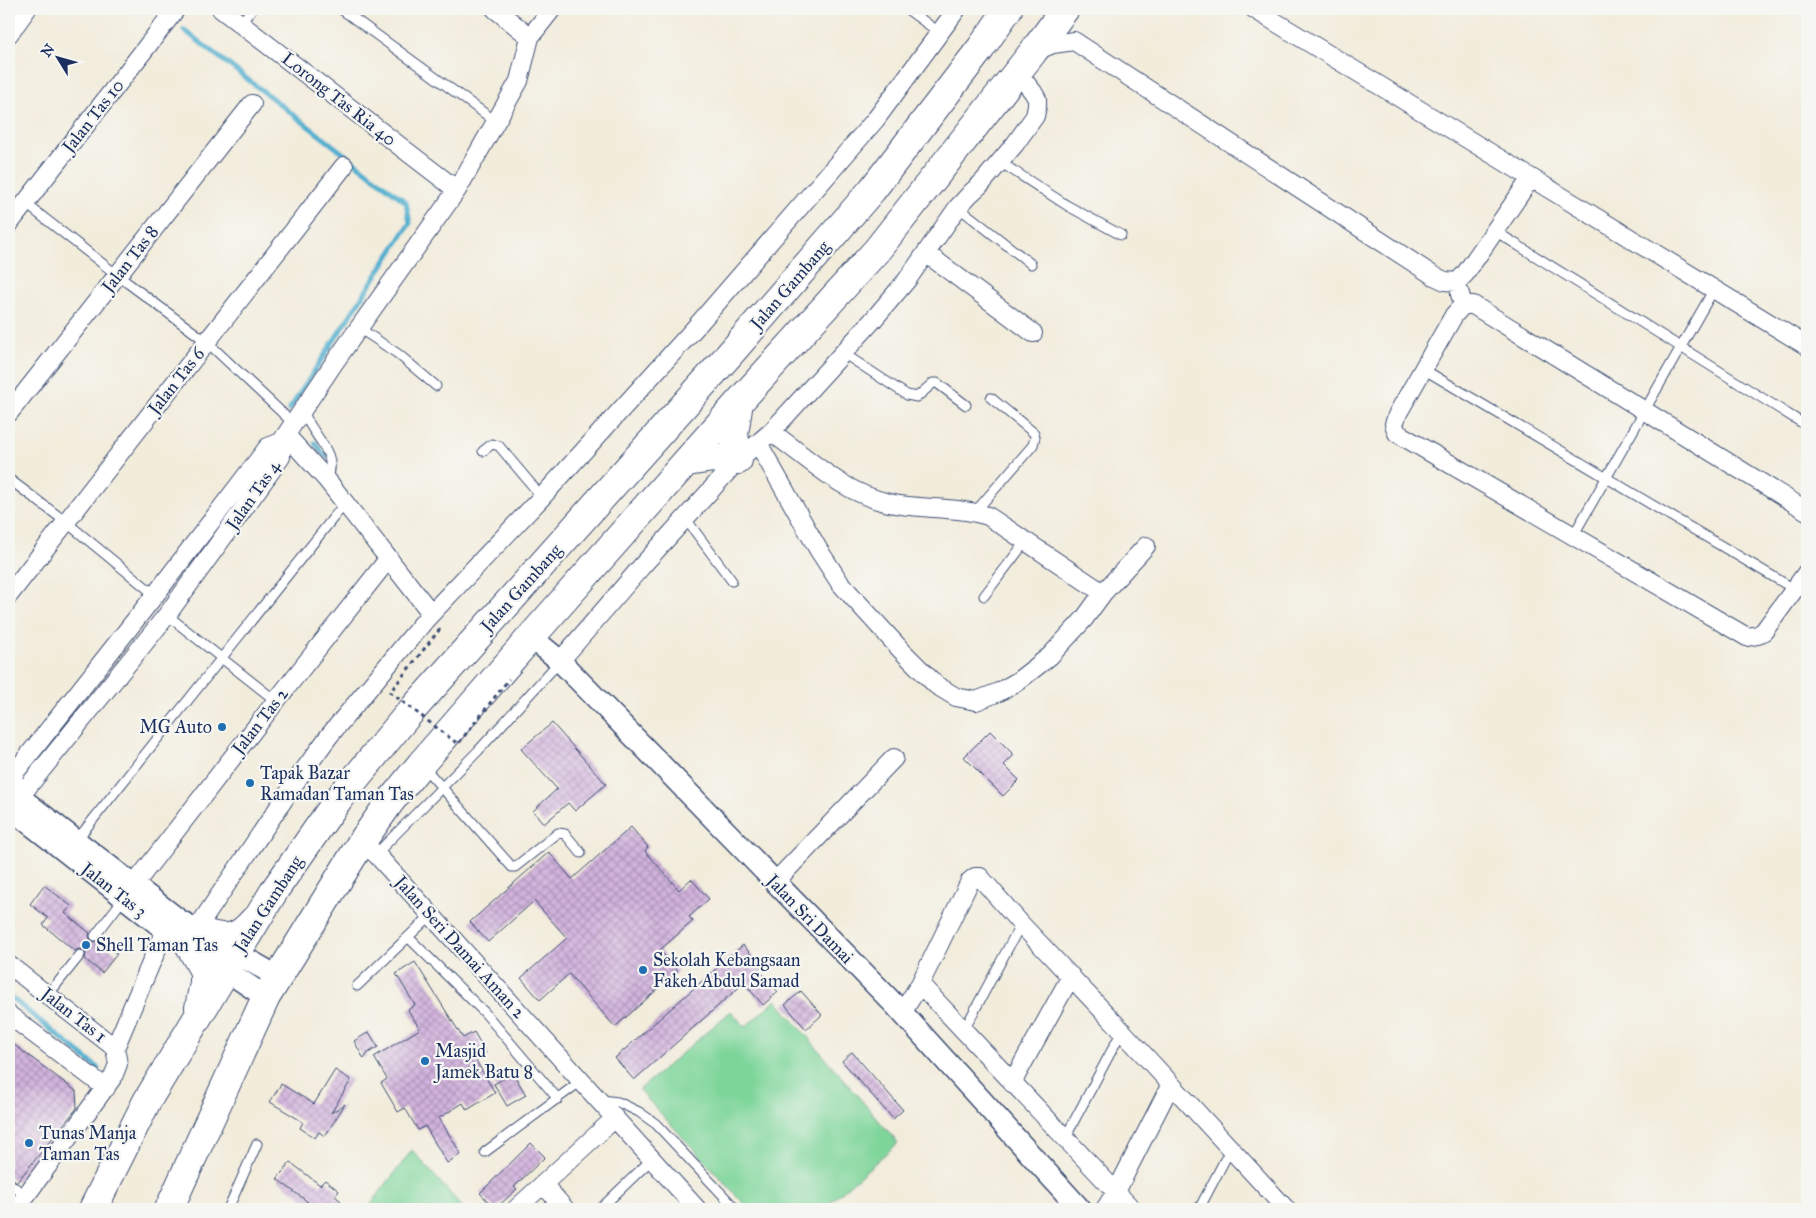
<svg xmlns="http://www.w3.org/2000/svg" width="1816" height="1218" viewBox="0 0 1816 1218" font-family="'IM FELL Great Primer',serif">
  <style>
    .pitch { fill: #7ed59a; stroke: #4c827c }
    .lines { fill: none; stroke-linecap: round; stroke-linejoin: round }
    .stream { stroke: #50afcf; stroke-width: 5 }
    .building { fill: url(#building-cross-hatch) }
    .service-casing { stroke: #3b4b71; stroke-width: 11 }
    .minor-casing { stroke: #3b4b71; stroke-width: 20 }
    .tertiary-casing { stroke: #3b4b71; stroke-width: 24 }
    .trunk-casing { stroke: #3b4b71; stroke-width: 30 }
    .service { stroke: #fff; stroke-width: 9 }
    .minor { stroke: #fff; stroke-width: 18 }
    .tertiary { stroke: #fff; stroke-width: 21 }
    .trunk { stroke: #fff; stroke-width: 28 }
    .path-bridge { stroke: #3b4b71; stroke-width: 3; stroke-dasharray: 4 4; stroke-linecap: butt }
    .poi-dot { fill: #1f6fb2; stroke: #f6f6f2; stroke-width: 2 }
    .labels { text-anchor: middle; stroke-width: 4.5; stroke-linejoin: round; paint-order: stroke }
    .street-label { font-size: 18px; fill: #1b2f5e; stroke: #f6f6f2 }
    .poi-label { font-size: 18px; fill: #1b2f5e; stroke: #f6f6f2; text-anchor: start }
  </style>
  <defs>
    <pattern id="building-cross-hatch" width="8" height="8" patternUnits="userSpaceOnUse" patternTransform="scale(1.25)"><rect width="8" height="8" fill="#d2b3dd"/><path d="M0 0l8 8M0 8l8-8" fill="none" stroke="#aa92b6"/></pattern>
  </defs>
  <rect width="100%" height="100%" fill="#f6f6f2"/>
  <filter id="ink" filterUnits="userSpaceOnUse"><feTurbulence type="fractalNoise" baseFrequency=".02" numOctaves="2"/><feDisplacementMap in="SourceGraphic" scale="10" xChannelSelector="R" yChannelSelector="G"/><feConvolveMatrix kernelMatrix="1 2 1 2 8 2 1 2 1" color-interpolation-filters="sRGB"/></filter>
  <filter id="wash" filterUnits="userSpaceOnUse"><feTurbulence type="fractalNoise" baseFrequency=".0096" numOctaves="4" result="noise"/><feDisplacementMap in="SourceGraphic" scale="20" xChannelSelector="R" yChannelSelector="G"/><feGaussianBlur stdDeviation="1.12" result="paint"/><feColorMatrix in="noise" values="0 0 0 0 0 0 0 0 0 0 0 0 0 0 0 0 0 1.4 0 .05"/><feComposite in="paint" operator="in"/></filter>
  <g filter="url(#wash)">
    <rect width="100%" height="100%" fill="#f2ecdb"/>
    <!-- pitch -->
    <path class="pitch" d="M 776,1000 L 898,1143 L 822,1209 L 749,1209 L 639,1090 L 731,1011 L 745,1027 Z
      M 412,1150 L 464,1209 L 367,1209 Z"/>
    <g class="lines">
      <!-- stream -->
      <path class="stream" d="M 157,9 L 158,9
        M 184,30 L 406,202 L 410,223 L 289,410
        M 315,443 L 326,457
        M 9,996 L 98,1068"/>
    </g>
    <g id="blocks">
      <!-- building -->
      <path class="building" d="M 552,723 L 606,784 L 575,811 L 568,803 L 544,824 L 533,811 L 557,789 L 521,749 Z
        M 990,731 L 1014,755 L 1004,765 L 1019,780 L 1003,796 L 964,757 Z
        M 631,827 L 648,847 L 645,851 L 679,890 L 691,879 L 709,899 L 689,917 L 693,921 L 660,950 L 678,971 L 615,1027 L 569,974 L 540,1000 L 521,978 L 567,938 L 534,901 L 488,942 L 470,922 L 549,852 L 572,879 Z
        M 44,885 L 71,906 L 65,913 L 90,933 L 89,936 L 91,941 L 95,942 L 99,940 L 117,954 L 102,973 L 85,959 L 86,953 L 83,950 L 78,949 L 75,951 L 43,925 L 48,918 L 30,904 Z
        M 743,945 L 762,967 L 759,970 L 778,992 L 763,1005 L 744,983 L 634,1080 L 615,1058 Z
        M 415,962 L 463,1038 L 474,1032 L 486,1053 L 475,1059 L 495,1093 L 467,1110 L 463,1103 L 439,1118 L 461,1154 L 447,1163 L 425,1126 L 418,1130 L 405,1108 L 398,1112 L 381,1083 L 387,1079 L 374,1057 L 420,1029 L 408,1010 L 415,1005 L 396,974 Z
        M 801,991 L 822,1015 L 806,1029 L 785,1005 Z
        M 369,1032 L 378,1047 L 368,1053 L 364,1059 L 354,1041 Z
        M 9,1041 L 76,1091 L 77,1108 L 17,1182 L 9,1176 Z
        M 852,1052 L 903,1110 L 893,1119 L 842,1061 Z
        M 335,1070 L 351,1080 L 331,1113 L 345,1104 L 325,1136 L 319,1132 L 315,1138 L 300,1128 L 303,1122 L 270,1102 L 281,1084 L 314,1104 Z
        M 513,1073 L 526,1095 L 507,1106 L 494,1084 Z
        M 531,1143 L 545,1157 L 514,1187 L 517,1189 L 495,1209 L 480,1193 Z
        M 290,1162 L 320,1185 L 325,1180 L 339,1191 L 335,1196 L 341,1201 L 335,1209 L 302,1209 L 308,1202 L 277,1179 Z"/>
    </g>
  </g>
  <g filter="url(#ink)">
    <use href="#blocks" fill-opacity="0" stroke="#3b4b71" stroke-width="1"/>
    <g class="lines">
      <!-- service casing -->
      <g class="service-casing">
        <path id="service" d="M 341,9 L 495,121
          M 907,9 L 940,33
          M 241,23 L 252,9
          M 1000,162 L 1068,206 L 1121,235
          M 9,201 L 20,210
          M 25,203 L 117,275 L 207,342 L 294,424
          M 958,207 L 1031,264
          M 1495,231 L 1807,426
          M 359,328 L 398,354 L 436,386
          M 843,353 L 907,395 L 917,397 L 933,383 L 937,383 L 966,405
          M 1423,369 L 1794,589
          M 303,410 C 311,436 340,452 327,480
          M 483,451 L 492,444 L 499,446 L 542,497
          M 9,479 L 66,522 L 155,595
          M 975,512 L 1033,445 L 1035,437 L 1034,433 L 991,398
          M 685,518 L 732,581
          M 1573,536 L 1714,289
          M 984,596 L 1026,541
          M 167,615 L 276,701
          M 423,766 L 512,867 L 515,867 L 558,833 L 565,834 L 581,853
          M 76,841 L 345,503
          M 376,854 L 478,751 L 560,661
          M 95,936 L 124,898
          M 408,937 L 485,1013 L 558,1099
          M 357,986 L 431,915
          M 48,995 L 80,955
          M 964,1030 L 1021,924
          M 601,1100 L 618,1102 L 639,1112 L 656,1124 L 736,1209
          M 1065,1138 L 1122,1031
          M 485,1152 L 581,1081
          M 9,1183 L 26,1196
          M 228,1209 L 257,1144
          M 600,1209 L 652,1159
          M 1199,1209 L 1231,1148"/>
      </g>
      <!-- minor casing -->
      <g class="minor-casing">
        <path id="minor" d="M 221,9 L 457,190
          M 495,9 L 530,37
          M 1254,9 L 1807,346
          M 9,34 L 27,9
          M 1036,51 L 1053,44 L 1074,41 L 1434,276 L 1445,281 L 1457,282 L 1465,274 L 1531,178
          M 9,224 L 176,9
          M 927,254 L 1033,333
          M 1460,294 L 1463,305 L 1473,305 L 1807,511
          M 1463,305 L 1454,315 L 1398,413 L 1394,424 L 1397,433 L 1747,637 L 1758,635 L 1764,631 L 1807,572
          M 9,413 L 252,104
          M 771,432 C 810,459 842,493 889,503 C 922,510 956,506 988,516 L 1103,593
          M 286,435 L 327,480 L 431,613
          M 281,442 L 334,363 L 457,190 L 519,81 L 530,37 L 552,9
          M 758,443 L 818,549 L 840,583 L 901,650 L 936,685 L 956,697 L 976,701 L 999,692 L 1018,681 L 1050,656 L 1084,619 L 1103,593 L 1146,546
          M 9,595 L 344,166
          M 560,661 L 641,567 L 738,460 L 771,432 L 873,320 L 907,280 L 958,207 L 971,193 L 982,183 L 1015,144 L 1035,116 L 1037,106 L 1037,99 L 1033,92 L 1017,72
          M 9,780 L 155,595 L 268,447 L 281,442
          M 22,794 L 167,615 L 281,457 L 281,442
          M 361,843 L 376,854 L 697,1209
          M 775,882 L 894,758
          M 134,885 L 276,701 L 389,558
          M 196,930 L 299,777 L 329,736 L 427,618 L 542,497 L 695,328 L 876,119 L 957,9
          M 9,965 L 115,1048
          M 920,984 L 1132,1209
          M 902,1013 L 920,984 L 970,881 L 975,877 L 980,877 L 1021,924 L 1122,1031 L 1286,1209
          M 9,1015 L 106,1088
          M 1012,1083 L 1071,976
          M 543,1184 L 565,1209
          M 16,1209 L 113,1077 L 118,1064 L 115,1048 L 165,930
          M 516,1209 L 615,1118
          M 1105,1209 L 1116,1192 L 1171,1084"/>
      </g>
      <!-- tertiary casing -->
      <g class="tertiary-casing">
        <path id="tertiary" d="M 531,637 L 560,661 L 896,1006 L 1080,1209
          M 9,783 C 23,786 27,802 16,811
          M 22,799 L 179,920 L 278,977
          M 15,812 L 172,935 L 266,997"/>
      </g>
      <!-- trunk casing -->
      <g class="trunk-casing">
        <path id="trunk" d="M 687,462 L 713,458 L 738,460 L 734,434 L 739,402
          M 202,933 C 226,939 236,941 253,921
          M 191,948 L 204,971 L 204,983 L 199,1008
          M 93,1209 L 147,1101 L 276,888 L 340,797 L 406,717 L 729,355 L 872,190 L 981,48 L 1008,9
          M 169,1209 L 266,997 L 361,843 L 390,802 L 421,764 L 531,637 L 739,402 L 877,250 L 1033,52 L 1065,9"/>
      </g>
      <!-- service -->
      <use href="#service" class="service"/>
      <!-- minor -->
      <use href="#minor" class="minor"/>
      <!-- tertiary -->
      <use href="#tertiary" class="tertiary"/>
      <!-- trunk -->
      <use href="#trunk" class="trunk"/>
      <!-- path-bridge -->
      <path class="path-bridge" d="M 440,629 L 390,692 L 458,744 L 509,679"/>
    </g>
  </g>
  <!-- markers -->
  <g class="poi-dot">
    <circle cx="222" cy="727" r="5"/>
    <circle cx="250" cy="783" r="5"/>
    <circle cx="86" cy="945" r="5"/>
    <circle cx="643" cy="970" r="5"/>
    <circle cx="425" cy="1061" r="5"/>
    <circle cx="29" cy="1143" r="5"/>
  </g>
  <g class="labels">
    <!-- street labels -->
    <g class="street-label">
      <text transform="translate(339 99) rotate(38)" y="6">Lorong Tas Ria 40</text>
      <text transform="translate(93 116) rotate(-52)" y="6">Jalan Tas 10</text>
      <text transform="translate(130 259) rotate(-52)" y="6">Jalan Tas 8</text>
      <text transform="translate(790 285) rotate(-49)" y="6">Jalan Gambang</text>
      <text transform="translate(176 381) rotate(-52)" y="6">Jalan Tas 6</text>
      <text transform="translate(253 495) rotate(-55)" y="6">Jalan Tas 4</text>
      <text transform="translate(521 588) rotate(-48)" y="6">Jalan Gambang</text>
      <text transform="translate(260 721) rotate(-52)" y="6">Jalan Tas 2</text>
      <text transform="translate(114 890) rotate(38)" y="6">Jalan Tas 3</text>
      <text transform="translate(268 904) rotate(-57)" y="6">Jalan Gambang</text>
      <text transform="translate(810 919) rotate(46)" y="6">Jalan Sri Damai</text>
      <text transform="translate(460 947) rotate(48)" y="6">Jalan Seri Damai Aman 2</text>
      <text transform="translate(74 1015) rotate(38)" y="6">Jalan Tas 1</text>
    </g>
    <!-- poi labels -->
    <g class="poi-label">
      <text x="212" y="733" text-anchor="end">MG Auto</text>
      <text x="260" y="779">Tapak Bazar<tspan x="260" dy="21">Ramadan Taman Tas</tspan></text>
      <text x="96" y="951">Shell Taman Tas</text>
      <text x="653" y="966">Sekolah Kebangsaan<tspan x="653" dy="21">Fakeh Abdul Samad</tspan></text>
      <text x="435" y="1057">Masjid<tspan x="435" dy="21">Jamek Batu 8</tspan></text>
      <text x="39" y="1139">Tunas Manja<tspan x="39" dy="21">Taman Tas</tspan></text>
    </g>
  </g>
  <!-- margin -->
  <rect width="1816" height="1218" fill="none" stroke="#f6f6f2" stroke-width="30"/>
  <!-- north arrow -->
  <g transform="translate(58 58) rotate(307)" stroke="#f6f6f2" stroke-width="4" paint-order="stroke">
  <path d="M0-4L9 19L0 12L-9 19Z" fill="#1b2f5e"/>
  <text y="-8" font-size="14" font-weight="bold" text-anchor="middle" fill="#1b2f5e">N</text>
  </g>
</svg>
